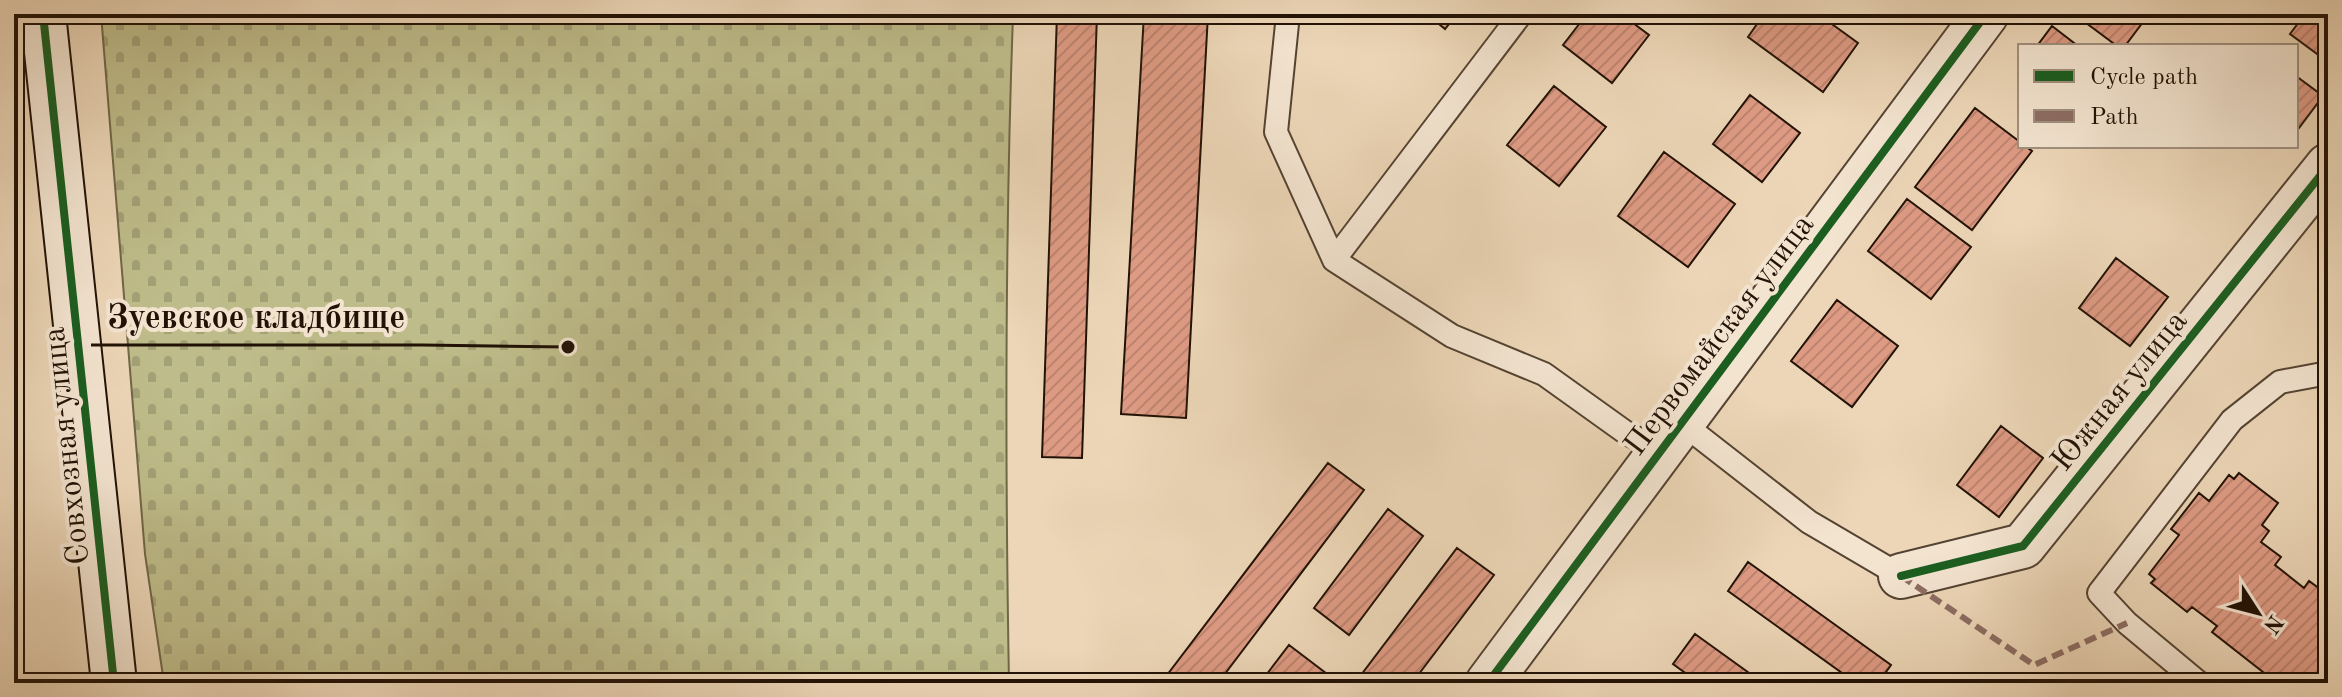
<svg xmlns="http://www.w3.org/2000/svg" width="2342" height="697" viewBox="0 0 2342 697" font-family="'Old Standard TT',serif">
  <style>
    .cemetery { fill: url(#cemetery-stones); stroke: #706748; stroke-width: 2 }
    .building { fill: url(#building-hatch); stroke: #221206; stroke-width: 2 }
    .lines { fill: none; stroke-linecap: round; stroke-linejoin: round }
    .lane-casing { stroke: #544332; stroke-width: 26 }
    .street-casing { stroke: #544332; stroke-width: 48 }
    .secondary-casing { stroke: #221206; stroke-width: 48 }
    .lane { stroke: #f3e4d0; stroke-width: 22 }
    .street { stroke: #f3e4d0; stroke-width: 44 }
    .secondary { stroke: #f3e4d0; stroke-width: 44 }
    .quiet { stroke: #8d6e63; stroke-width: 6; stroke-dasharray: 12 6; stroke-linecap: butt }
    .cycleway-casing { stroke: #f3e4d0; stroke-width: 13 }
    .cycleway { stroke: #1b5e20; stroke-width: 8 }
    .labels { text-anchor: middle; stroke-width: 8; stroke-linejoin: round; paint-order: stroke }
    .street-label { font-size: 32px; fill: #221206; stroke: #f3e4d0 }
    .leader { fill: none; stroke: #221206; stroke-width: 3 }
    .callout-dot { fill: #221206; stroke: #f3e4d0; stroke-width: 3 }
    .callout-label { font-size: 34px; text-anchor: middle; font-weight: bold; fill: #221206; stroke: #f3e4d0; stroke-width: 8; stroke-linejoin: round; paint-order: stroke }
  </style>
  <defs>
    <pattern id="cemetery-stones" width="16" height="16" patternUnits="userSpaceOnUse" patternTransform="scale(2)"><rect width="16" height="16" fill="#bebc8a"/><path d="M2 7V4a2 2 0 0 1 4 0v3zM10 15v-3a2 2 0 0 1 4 0v3z" fill="#a3a176"/></pattern>
    <pattern id="building-hatch" width="6" height="6" patternUnits="userSpaceOnUse" patternTransform="scale(2)"><rect width="6" height="6" fill="#de9b84"/><path d="M-1 1l2-2M0 6l6-6M5 7l2-2" fill="none" stroke="#be8470"/></pattern>
  </defs>
  <rect width="100%" height="100%" fill="#ecd6b7"/>
  <filter id="stains"><feTurbulence type="fractalNoise" baseFrequency=".0025" numOctaves="4"/><feColorMatrix values="0 0 0 0 .2 0 0 0 0 .09 0 0 0 0 .02 0 0 0 .5 -.17"/></filter>
  <radialGradient id="worn" r=".72"><stop offset=".6" stop-color="#630" stop-opacity="0"/><stop offset="1" stop-color="#630" stop-opacity=".3"/></radialGradient>
  <!-- cemetery -->
  <path class="cemetery" d="M 101,14 L 1013,14 C 1005,237 1005,460 1009,683 L 164,683 L 145,554 Z"/>
  <!-- building -->
  <path class="building" d="M 1057,14 L 1097,14 L 1082,458 L 1042,457 Z
    M 1144,14 L 1208,14 L 1186,418 L 1121,414 Z
    M 1427,14 L 1457,14 L 1445,29 Z
    M 1587,14 L 1621,14 L 1649,35 L 1612,83 L 1563,45 Z
    M 1764,14 L 1818,14 L 1858,43 L 1823,92 L 1748,37 Z
    M 2074,14 L 2149,14 L 2125,46 L 2117,46 Z
    M 2305,14 L 2328,14 L 2328,62 L 2290,34 Z
    M 2052,26 L 2078,46 L 2037,46 Z
    M 2296,76 L 2323,96 L 2296,132 Z
    M 1554,86 L 1606,127 L 1559,186 L 1507,145 Z
    M 1750,95 L 1800,133 L 1762,182 L 1713,144 Z
    M 1975,108 L 2020,142 L 2020,146 L 2025,146 L 2032,151 L 1972,230 L 1915,187 Z
    M 1664,152 L 1735,204 L 1688,267 L 1618,216 Z
    M 1907,199 L 1971,247 L 1931,299 L 1868,251 Z
    M 2116,258 L 2168,297 L 2130,346 L 2079,308 Z
    M 1837,300 L 1898,346 L 1852,407 L 1791,361 Z
    M 2001,426 L 2043,458 L 1999,517 L 1957,485 Z
    M 1328,463 L 1364,490 L 1218,683 L 1161,683 Z
    M 2239,473 L 2278,503 L 2262,525 L 2269,531 L 2261,542 L 2281,557 L 2275,565 L 2304,588 L 2309,581 L 2328,595 L 2328,683 L 2277,683 L 2212,632 L 2217,626 L 2192,607 L 2187,612 L 2151,583 L 2155,579 L 2149,574 L 2179,535 L 2171,529 L 2199,493 L 2209,501 L 2229,475 L 2234,479 Z
    M 1388,509 L 1423,536 L 1349,635 L 1314,608 Z
    M 1457,548 L 1494,575 L 1412,683 L 1355,683 Z
    M 1748,562 L 1891,665 L 1878,683 L 1856,683 L 1728,591 Z
    M 1695,634 L 1763,683 L 1699,683 L 1673,664 Z
    M 1289,645 L 1331,677 L 1326,683 L 1260,683 Z"/>
  <g class="lines">
    <!-- lane casing -->
    <g class="lane-casing">
      <path id="lane" d="M 1288,14 L 1276,132 L 1334,260 L 1452,336 L 1544,374 L 1625,432 L 1661,452
        M 1334,260 L 1521,14
        M 1682,423 L 1809,522 L 1901,576
        M 2199,683 L 2127,623 L 2099,593 L 2232,420 L 2280,382 L 2328,373"/>
    </g>
    <!-- street casing -->
    <g class="street-casing">
      <path id="street" d="M 1901,576 L 2023,546 L 2328,166
        M 1488,683 L 1986,14"/>
    </g>
    <!-- secondary casing -->
    <g class="secondary-casing">
      <path id="secondary" d="M 43,14 L 114,683"/>
    </g>
    <!-- lane -->
    <use href="#lane" class="lane"/>
    <!-- street -->
    <use href="#street" class="street"/>
    <!-- secondary -->
    <use href="#secondary" class="secondary"/>
    <!-- quiet -->
    <path class="quiet" d="M 1901,576 L 2034,665 L 2127,623"/>
    <!-- cycleway casing -->
    <g class="cycleway-casing">
      <path id="cycleway" d="M 43,14 L 114,683
        M 1901,576 L 2023,546 L 2328,166
        M 1488,683 L 1986,14"/>
    </g>
    <!-- cycleway -->
    <use href="#cycleway" class="cycleway"/>
  </g>
  <g class="labels">
    <!-- street labels -->
    <g class="street-label">
      <text transform="translate(1718 334) rotate(-53)" y="11">Первомайская улица</text>
      <text transform="translate(2118 390) rotate(-51)" y="11">Южная улица</text>
      <text transform="translate(65 446) rotate(-96)" y="11">Совхозная улица</text>
    </g>
  </g>
  <!-- callouts -->
  <path class="leader" d="M568 347L422 345H91"/>
  <circle class="callout-dot" cx="568" cy="347" r="8"/>
  <g class="callout-label">
    <text x="256" y="328">Зуевское кладбище</text>
  </g>
  <!-- margin -->
  <rect width="2342" height="697" fill="none" stroke="#ecd6b7" stroke-width="48"/>
  <rect x="16" y="16" width="2310" height="665" fill="none" stroke="#221206" stroke-width="4"/>
  <rect x="24" y="24" width="2294" height="649" fill="none" stroke="#221206" stroke-width="2"/>
  <!-- legend -->
  <rect x="2018" y="44" width="280" height="104" fill="#f3e4d0" stroke="#9f907f" stroke-width="2"/>
  <rect x="2034" y="70" width="40" height="12" fill="#1b5e20" stroke="#9f907f" stroke-width="2"/>
  <text x="2090" y="84" font-size="24" fill="#221206">Cycle path</text>
  <rect x="2034" y="110" width="40" height="12" fill="#8d6e63" stroke="#9f907f" stroke-width="2"/>
  <text x="2090" y="124" font-size="24" fill="#221206">Path</text>
  <!-- north arrow -->
  <g transform="translate(2258 613) rotate(126)" stroke="#f3e4d0" stroke-width="6" paint-order="stroke">
  <path d="M0-6L14 30L0 20L-14 30Z" fill="#221206"/>
  <text y="-12" font-size="22" font-weight="bold" text-anchor="middle" fill="#221206">N</text>
  </g>
  <rect width="100%" height="100%" filter="url(#stains)"/>
  <rect width="100%" height="100%" fill="url(#worn)"/>
</svg>
